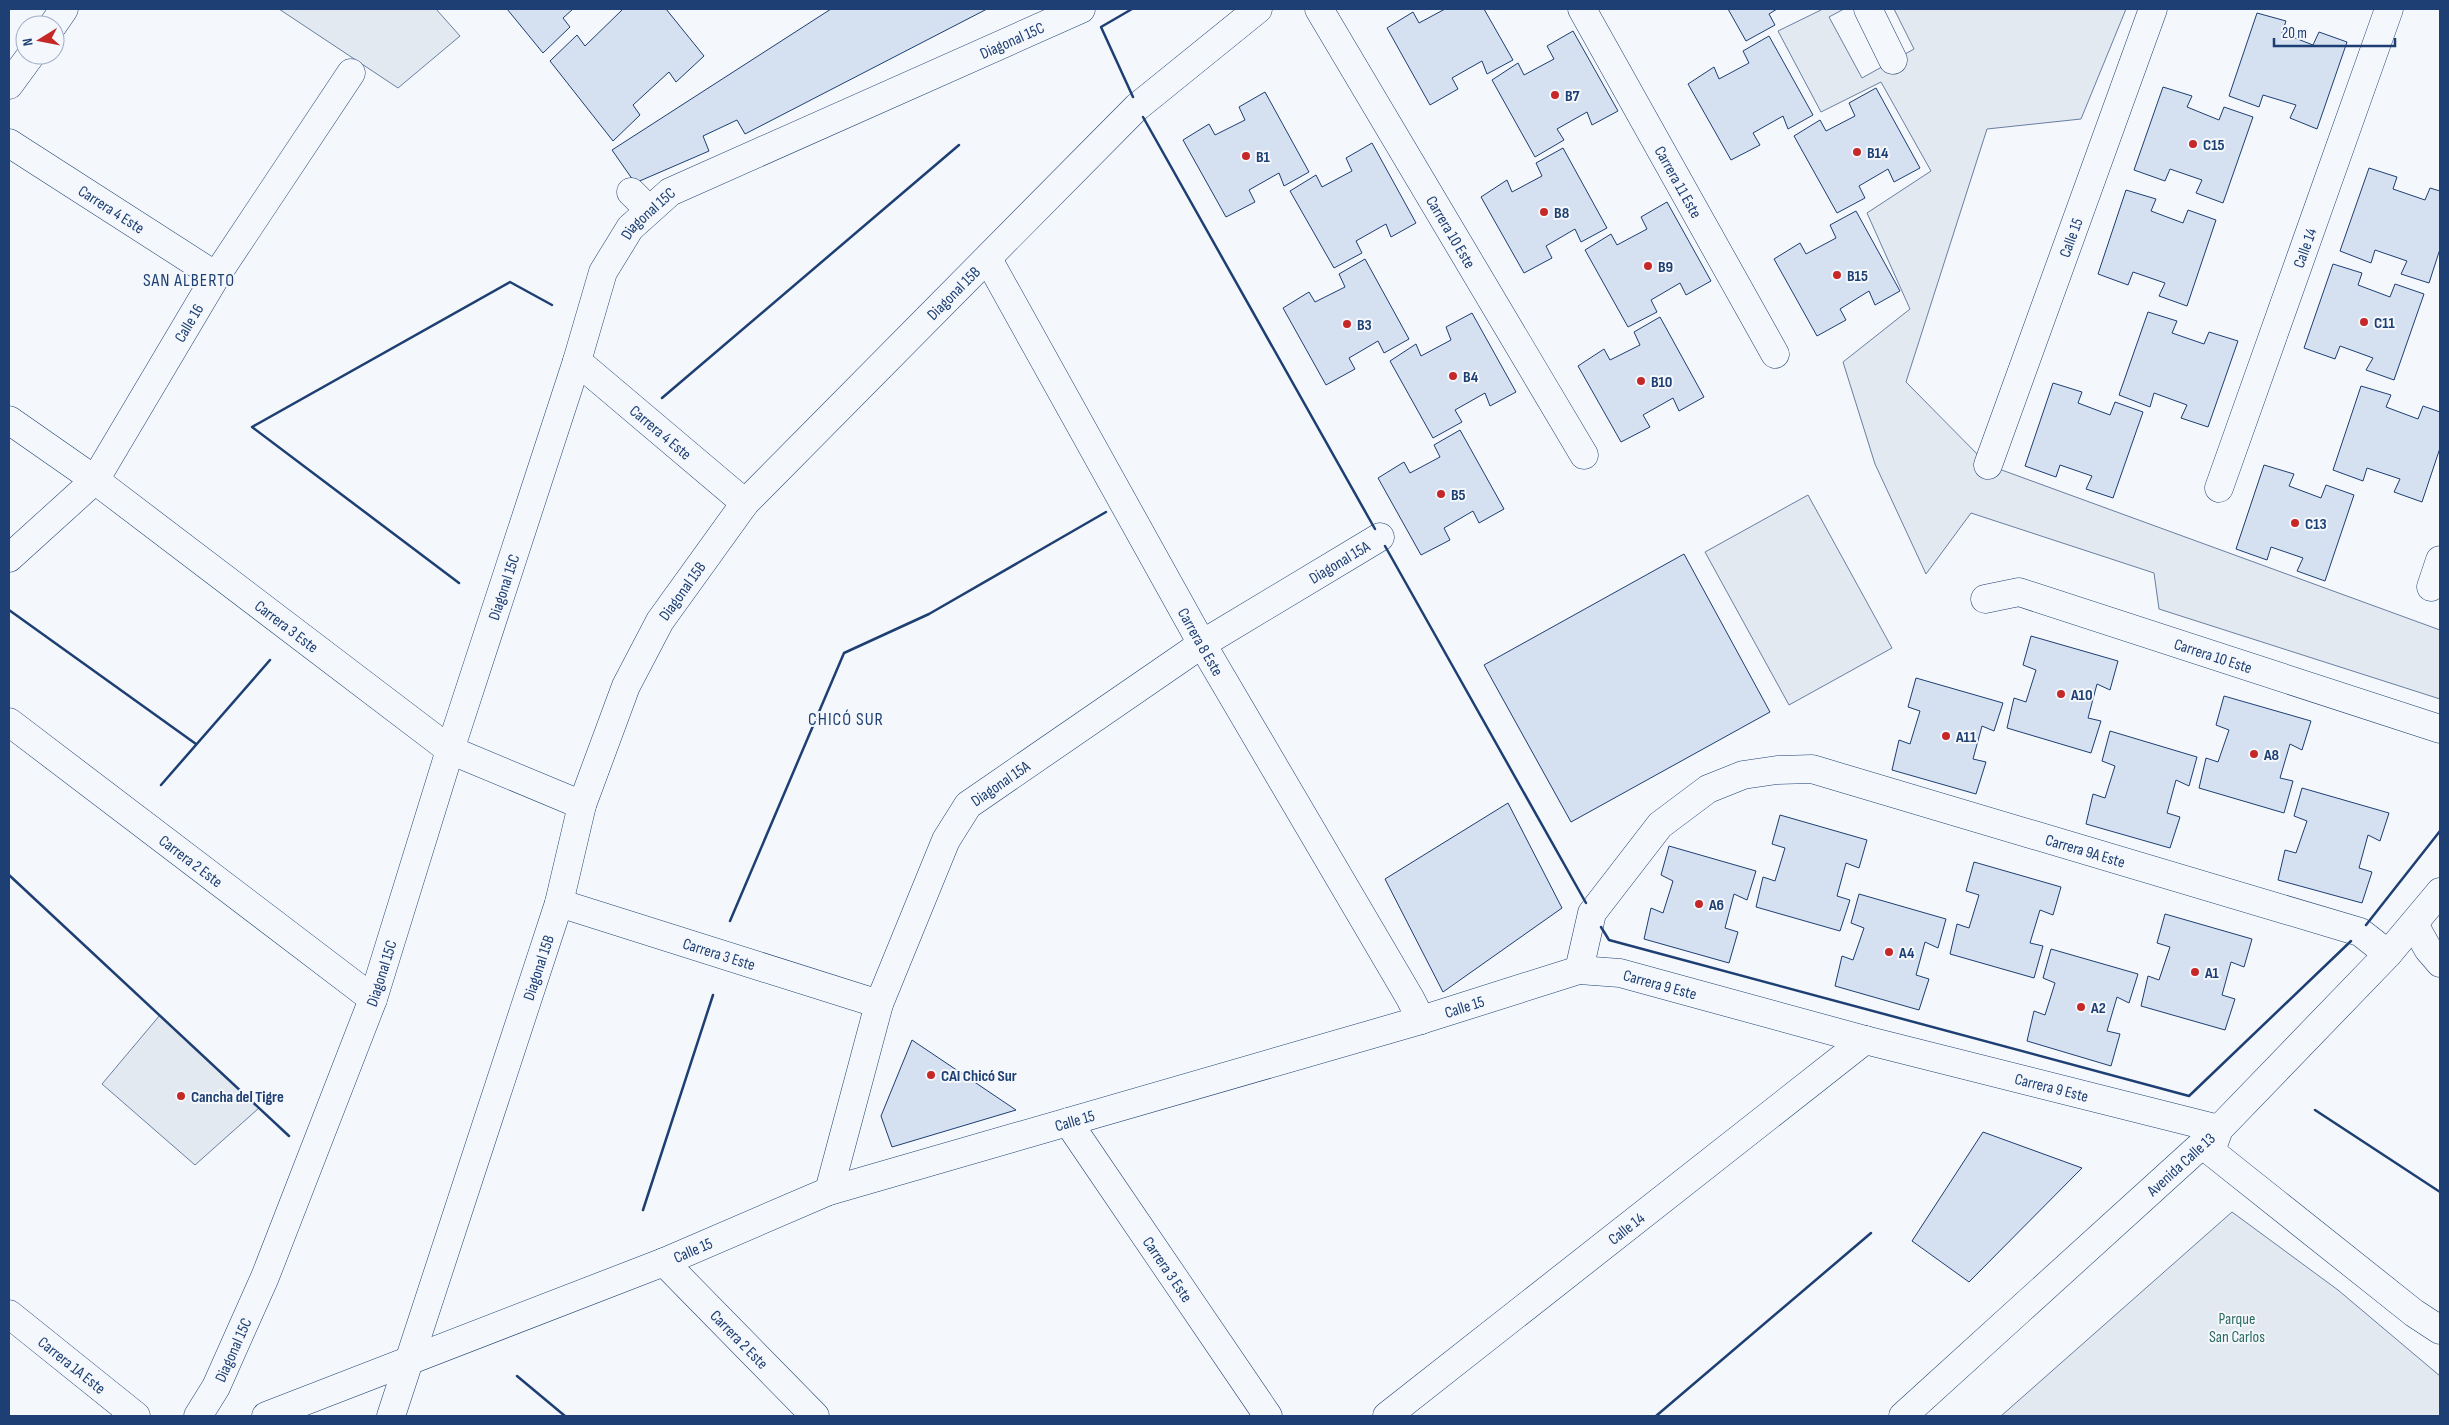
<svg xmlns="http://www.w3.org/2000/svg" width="2449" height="1425" viewBox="0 0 2449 1425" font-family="'Sofia Sans Condensed',sans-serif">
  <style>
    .green { fill: #e3e9f0; stroke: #687fa3 }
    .building { fill: #d5e0f0; stroke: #1d3f73 }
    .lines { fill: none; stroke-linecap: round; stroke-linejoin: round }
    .minor-casing { stroke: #1d3f73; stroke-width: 29 }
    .major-casing { stroke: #1d3f73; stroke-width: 29 }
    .minor { stroke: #f4f7fb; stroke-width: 28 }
    .major { stroke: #f4f7fb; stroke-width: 28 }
    .wall { stroke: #1d3f73; stroke-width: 2.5 }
    .poi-dot { fill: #c62828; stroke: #f4f7fb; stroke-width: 2 }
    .labels { text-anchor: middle; stroke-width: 4; stroke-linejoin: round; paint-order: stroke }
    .street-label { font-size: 16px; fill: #1d3f73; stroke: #f4f7fb }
    .poi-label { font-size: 16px; font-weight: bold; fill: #1d3f73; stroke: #f4f7fb; text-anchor: start }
    .park-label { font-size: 16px; fill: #2c6c60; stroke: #f4f7fb }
    .neighbourhood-label { font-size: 18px; letter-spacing: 1px; fill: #1d3f73; stroke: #f4f7fb }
  </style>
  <rect width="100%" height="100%" fill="#f4f7fb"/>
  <!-- green -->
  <path class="green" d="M 279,9 L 436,9 L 460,36 L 398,88 Z
    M 1823,9 L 1844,9 L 1829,17 L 1862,78 L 1914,49 L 1894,9 L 2126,9 L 2081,119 L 1987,129 L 1906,382 L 1988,465 L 2440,630 L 2440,699 L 2159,609 L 2154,573 L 1971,513 L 1926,574 L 1875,464 L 1843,362 L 1910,309 L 1867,213 L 1931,171 L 1881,82 L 1821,112 L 1778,31 Z
    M 1808,495 L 1892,648 L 1789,705 L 1705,552 Z
    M 160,1015 L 259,1108 L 195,1165 L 102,1084 Z
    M 2232,1212 L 2338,1290 L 2440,1376 L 2440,1416 L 2001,1416 Z"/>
  <!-- building -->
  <path class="building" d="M 507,9 L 573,9 L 563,18 L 570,27 L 543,53 Z
    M 623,9 L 666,9 L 704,56 L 676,82 L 669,72 L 633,105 L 640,115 L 613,141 L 550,61 L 577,35 L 585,46 Z
    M 831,9 L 987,9 L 745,134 L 737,120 L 703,136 L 709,151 L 635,183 L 612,150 Z
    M 1445,9 L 1484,9 L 1513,60 L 1487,74 L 1482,61 L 1452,78 L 1458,89 L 1430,105 L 1387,28 L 1413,12 L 1419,23 Z
    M 1728,9 L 1777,9 L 1769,14 L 1775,25 L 1746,41 Z
    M 2257,13 L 2286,21 L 2282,33 L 2313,45 L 2319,32 L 2347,42 L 2317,129 L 2290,118 L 2296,105 L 2263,95 L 2259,107 L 2229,96 Z
    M 1573,31 L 1618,111 L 1592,125 L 1587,112 L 1557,129 L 1564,140 L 1535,157 L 1492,80 L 1518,63 L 1524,75 L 1554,59 L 1547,46 Z
    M 1769,36 L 1813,115 L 1788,129 L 1783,116 L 1753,133 L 1760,145 L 1731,160 L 1688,84 L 1714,67 L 1719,79 L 1749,63 L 1743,51 Z
    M 2163,87 L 2192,96 L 2187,107 L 2219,120 L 2224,107 L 2253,117 L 2223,203 L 2196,193 L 2202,180 L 2170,169 L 2165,181 L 2134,170 Z
    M 1876,88 L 1920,168 L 1894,182 L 1888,169 L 1859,186 L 1865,198 L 1837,213 L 1794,136 L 1820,120 L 1826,131 L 1855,116 L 1849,103 Z
    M 1265,92 L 1309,172 L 1284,186 L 1279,173 L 1249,190 L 1255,202 L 1226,217 L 1183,140 L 1209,124 L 1215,135 L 1245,120 L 1239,107 Z
    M 1372,143 L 1416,223 L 1391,237 L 1386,224 L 1356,241 L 1362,253 L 1334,268 L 1290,191 L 1316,175 L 1322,187 L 1352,171 L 1346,158 Z
    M 1563,148 L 1607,228 L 1581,242 L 1575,229 L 1546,246 L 1552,258 L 1524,273 L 1481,197 L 1507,180 L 1512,192 L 1542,176 L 1536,163 Z
    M 2369,168 L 2397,177 L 2393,189 L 2425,200 L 2430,188 L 2440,191 L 2440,249 L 2429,283 L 2401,274 L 2407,261 L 2375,250 L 2371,263 L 2340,251 Z
    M 2126,190 L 2156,199 L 2151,211 L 2183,223 L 2188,210 L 2216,220 L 2187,306 L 2159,296 L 2165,283 L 2133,272 L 2128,285 L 2098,274 Z
    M 1667,202 L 1711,281 L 1686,295 L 1680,283 L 1651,300 L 1657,312 L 1628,327 L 1585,250 L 1611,234 L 1617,245 L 1647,229 L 1641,217 Z
    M 1856,211 L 1900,291 L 1875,305 L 1869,291 L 1840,309 L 1846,320 L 1817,336 L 1774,259 L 1800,243 L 1806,254 L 1836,238 L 1830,225 Z
    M 1365,259 L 1409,339 L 1384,353 L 1378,341 L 1349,358 L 1355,369 L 1326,385 L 1283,308 L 1309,292 L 1315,302 L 1345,287 L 1339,274 Z
    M 2333,264 L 2362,273 L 2358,285 L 2390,297 L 2395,284 L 2424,294 L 2394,380 L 2366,370 L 2373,358 L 2340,346 L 2335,359 L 2304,348 Z
    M 2148,312 L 2177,321 L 2172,333 L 2204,344 L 2209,332 L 2238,341 L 2208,427 L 2181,418 L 2187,405 L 2154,393 L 2150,407 L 2119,395 Z
    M 1472,313 L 1516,392 L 1490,406 L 1485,393 L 1455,410 L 1462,422 L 1433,438 L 1390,361 L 1416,344 L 1421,356 L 1451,340 L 1446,327 Z
    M 1660,317 L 1704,397 L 1679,411 L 1673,398 L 1643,415 L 1650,427 L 1621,442 L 1578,366 L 1604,349 L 1610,360 L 1640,345 L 1634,332 Z
    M 2053,383 L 2082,392 L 2078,403 L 2110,415 L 2115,402 L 2143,412 L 2113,498 L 2086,489 L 2092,476 L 2060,465 L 2056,477 L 2025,466 Z
    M 2361,386 L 2391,395 L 2386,407 L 2418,419 L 2423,406 L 2440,412 L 2440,448 L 2422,502 L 2394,492 L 2400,479 L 2367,468 L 2363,481 L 2333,470 Z
    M 1460,430 L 1504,509 L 1479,523 L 1473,511 L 1444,528 L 1450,540 L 1421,555 L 1378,478 L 1404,462 L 1410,473 L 1440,457 L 1434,445 Z
    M 2264,465 L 2294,474 L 2289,486 L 2321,498 L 2326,485 L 2354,495 L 2325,581 L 2297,571 L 2303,558 L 2271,547 L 2267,560 L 2236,549 Z
    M 1684,554 L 1770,712 L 1571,822 L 1484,665 Z
    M 2031,636 L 2118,661 L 2110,690 L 2097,684 L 2088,718 L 2101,721 L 2091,753 L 2007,728 L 2014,698 L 2026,702 L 2036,670 L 2023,665 Z
    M 1916,678 L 2003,703 L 1994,731 L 1982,726 L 1973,759 L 1986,762 L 1976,794 L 1892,770 L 1899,740 L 1910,744 L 1920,711 L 1908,707 Z
    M 2224,696 L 2311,721 L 2302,750 L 2290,744 L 2280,778 L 2293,781 L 2284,813 L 2199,788 L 2206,758 L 2218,762 L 2229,730 L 2216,725 Z
    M 2110,731 L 2197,757 L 2189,786 L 2176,780 L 2167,813 L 2180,817 L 2170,848 L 2086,824 L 2093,794 L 2105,798 L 2115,766 L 2102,761 Z
    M 2302,788 L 2389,813 L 2380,841 L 2368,835 L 2359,868 L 2372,872 L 2362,903 L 2278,880 L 2285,850 L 2296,853 L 2307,821 L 2294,816 Z
    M 1508,803 L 1562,908 L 1443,992 L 1385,879 Z
    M 1780,815 L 1867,840 L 1859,868 L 1846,863 L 1837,896 L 1850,900 L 1840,931 L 1756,907 L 1763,877 L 1775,881 L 1785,848 L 1772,844 Z
    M 1669,846 L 1756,871 L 1747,900 L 1734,894 L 1725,928 L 1738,932 L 1729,963 L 1644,939 L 1651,908 L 1663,913 L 1673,881 L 1661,875 Z
    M 1974,862 L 2061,887 L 2053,915 L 2040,910 L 2030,943 L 2043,946 L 2034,978 L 1950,954 L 1957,924 L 1969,928 L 1979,895 L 1966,891 Z
    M 1859,894 L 1946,919 L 1938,948 L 1925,942 L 1916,975 L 1929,979 L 1919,1010 L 1835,986 L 1842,956 L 1853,960 L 1864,928 L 1851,923 Z
    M 2165,914 L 2252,939 L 2244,967 L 2231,962 L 2222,995 L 2235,999 L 2225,1030 L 2141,1006 L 2148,976 L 2159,980 L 2170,947 L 2157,943 Z
    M 2051,949 L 2138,974 L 2129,1003 L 2117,997 L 2107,1031 L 2120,1034 L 2111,1066 L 2027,1041 L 2034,1011 L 2045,1015 L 2055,983 L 2043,978 Z
    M 912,1040 L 1016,1110 L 892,1147 L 881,1116 Z
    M 1983,1132 L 2082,1168 L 1969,1282 L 1912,1241 Z"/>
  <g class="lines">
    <!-- minor casing -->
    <g class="minor-casing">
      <g id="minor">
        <path id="s1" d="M 1319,9 L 1584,455"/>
        <path id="s2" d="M 1582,9 L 1775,354"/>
        <path d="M 1868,9 L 1893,60"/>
        <path d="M 53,25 L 64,9"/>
        <path d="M 9,85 L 31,55"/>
        <path id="s3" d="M 9,143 L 216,276"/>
        <path d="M 631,192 L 649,210"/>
        <path id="s4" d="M 988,259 L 1202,644 L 1410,998 L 1421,1020"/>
        <path id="s5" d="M 577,361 L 745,503"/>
        <path id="s6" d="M 9,420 L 95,480 L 450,750 L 582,805"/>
        <path id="s7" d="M 1988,465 L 2153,9"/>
        <path id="s8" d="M 2219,488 L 2389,9"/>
        <path id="s9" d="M 9,558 L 95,480 L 216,276 L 351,73"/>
        <path d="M 2431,587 L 2440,560"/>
        <path id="s10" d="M 1985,599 L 2019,592 L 2440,729"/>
        <path id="s11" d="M 9,722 L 373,999"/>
        <path id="s12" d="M 559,903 L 879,1004"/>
        <path d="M 2414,924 L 2428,949 L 2440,963"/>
        <path id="s13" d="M 1579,970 L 1592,913 L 1660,825 L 1708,789 L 1743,775 L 1777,770 L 1812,769 L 2360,932 L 2388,954"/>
        <path id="s14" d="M 1068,1122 L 1268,1416"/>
        <path id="s15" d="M 829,1191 L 879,1004 L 946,840 L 968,805 L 1202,644 L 1380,537"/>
        <path id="s16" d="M 664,1262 L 815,1416"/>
        <path id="s17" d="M 9,1314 L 136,1416"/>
        <path id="s18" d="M 198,1416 L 216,1387 L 265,1277 L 373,999 L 450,750 L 577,361 L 603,272 L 630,228 L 670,192 L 1081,9"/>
        <path id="s19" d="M 266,1416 L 664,1262 L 829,1191 L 1421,1020 L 1579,970 L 1620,973 L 1865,1040 L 2219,1129 L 2211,1151 L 2213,1153 L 2414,1313 L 2440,1330"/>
        <path id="s20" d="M 391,1416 L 559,903 L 582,805 L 626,686 L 660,621 L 745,503 L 1137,107 L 1258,9"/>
        <path id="s21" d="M 1387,1416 L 1865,1040"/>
      </g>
    </g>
    <!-- major casing -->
    <g class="major-casing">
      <g id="major">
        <path id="s22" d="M 1903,1416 L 2219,1129 L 2388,954 L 2440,892"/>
      </g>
    </g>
    <!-- minor -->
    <use href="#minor" class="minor"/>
    <!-- major -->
    <use href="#major" class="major"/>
    <!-- wall -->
    <path class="wall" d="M 1132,9 L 1101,27 L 1133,97
      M 1143,117 L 1375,529
      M 662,398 L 959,145
      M 1385,546 L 1586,903
      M 459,583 L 252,427 L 510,282 L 552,305
      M 9,610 L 196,744
      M 161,785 L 270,660
      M 9,875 L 289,1136
      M 730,921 L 844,653 L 929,614 L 1106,512
      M 2366,925 L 2440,831
      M 1601,927 L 1609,940 L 2189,1096 L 2351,941
      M 2315,1110 L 2440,1192
      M 643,1210 L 713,995
      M 517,1376 L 565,1416
      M 1656,1416 L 1871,1233"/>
  </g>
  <!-- markers -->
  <g class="poi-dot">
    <circle cx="1555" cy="95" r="5"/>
    <circle cx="2193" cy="144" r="5"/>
    <circle cx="1857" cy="152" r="5"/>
    <circle cx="1246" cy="156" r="5"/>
    <circle cx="1544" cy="212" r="5"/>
    <circle cx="1648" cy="266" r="5"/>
    <circle cx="1837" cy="275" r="5"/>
    <circle cx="2364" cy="322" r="5"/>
    <circle cx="1347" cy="324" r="5"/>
    <circle cx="1453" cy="376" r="5"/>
    <circle cx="1641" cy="381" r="5"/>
    <circle cx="1441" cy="494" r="5"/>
    <circle cx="2295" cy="523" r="5"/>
    <circle cx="2061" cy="694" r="5"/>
    <circle cx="1946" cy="736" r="5"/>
    <circle cx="2254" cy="754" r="5"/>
    <circle cx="1699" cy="904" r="5"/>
    <circle cx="1889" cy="952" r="5"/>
    <circle cx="2195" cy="972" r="5"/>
    <circle cx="2081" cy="1007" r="5"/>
    <circle cx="931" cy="1075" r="5"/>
    <circle cx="181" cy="1096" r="5"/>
  </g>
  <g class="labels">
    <!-- street labels -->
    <g class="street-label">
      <text dy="6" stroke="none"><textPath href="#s18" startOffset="1695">Diagonal 15C</textPath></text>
      <text dy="6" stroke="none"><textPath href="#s2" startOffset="198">Carrera 11 Este</textPath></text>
      <text dy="6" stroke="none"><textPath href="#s3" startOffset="122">Carrera 4 Este</textPath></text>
      <text dy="6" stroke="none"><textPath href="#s18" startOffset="1290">Diagonal 15C</textPath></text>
      <text dy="6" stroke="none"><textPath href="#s1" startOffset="259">Carrera 10 Este</textPath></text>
      <text dy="6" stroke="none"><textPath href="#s7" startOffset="242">Calle 15</textPath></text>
      <text dy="6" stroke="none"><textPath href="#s8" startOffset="255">Calle 14</textPath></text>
      <text dy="6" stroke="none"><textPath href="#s20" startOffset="1282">Diagonal 15B</textPath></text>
      <text dy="6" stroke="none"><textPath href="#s9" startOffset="299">Calle 16</textPath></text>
      <text dy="6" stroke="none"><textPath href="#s5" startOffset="110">Carrera 4 Este</textPath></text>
      <text dy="6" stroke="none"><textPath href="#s15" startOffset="856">Diagonal 15A</textPath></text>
      <text dy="6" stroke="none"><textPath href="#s18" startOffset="885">Diagonal 15C</textPath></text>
      <text dy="6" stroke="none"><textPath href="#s20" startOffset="878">Diagonal 15B</textPath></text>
      <text dy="6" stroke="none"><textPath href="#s6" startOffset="346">Carrera 3 Este</textPath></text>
      <text dy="6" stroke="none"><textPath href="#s4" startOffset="438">Carrera 8 Este</textPath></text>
      <text dy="6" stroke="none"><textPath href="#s10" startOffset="239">Carrera 10 Este</textPath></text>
      <text dy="6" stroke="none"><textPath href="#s15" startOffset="451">Diagonal 15A</textPath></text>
      <text dy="6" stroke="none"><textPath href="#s13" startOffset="622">Carrera 9A Este</textPath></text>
      <text dy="6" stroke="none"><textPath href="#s11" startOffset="229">Carrera 2 Este</textPath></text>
      <text dy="6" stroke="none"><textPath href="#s12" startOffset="168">Carrera 3 Este</textPath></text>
      <text dy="6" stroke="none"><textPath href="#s20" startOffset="472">Diagonal 15B</textPath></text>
      <text dy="6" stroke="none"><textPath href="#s18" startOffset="480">Diagonal 15C</textPath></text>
      <text dy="6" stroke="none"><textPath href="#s19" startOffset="1471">Carrera 9 Este</textPath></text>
      <text dy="6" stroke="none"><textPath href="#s19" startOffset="1268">Calle 15</textPath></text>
      <text dy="6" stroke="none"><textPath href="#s19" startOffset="1876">Carrera 9 Este</textPath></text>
      <text dy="6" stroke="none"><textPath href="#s19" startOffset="862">Calle 15</textPath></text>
      <text dy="6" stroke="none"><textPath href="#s22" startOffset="375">Avenida Calle 13</textPath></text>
      <text dy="6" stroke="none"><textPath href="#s21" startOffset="304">Calle 14</textPath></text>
      <text dy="6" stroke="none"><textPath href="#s19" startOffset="458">Calle 15</textPath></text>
      <text dy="6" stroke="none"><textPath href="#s14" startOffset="178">Carrera 3 Este</textPath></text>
      <text dy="6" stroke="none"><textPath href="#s16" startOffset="108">Carrera 2 Este</textPath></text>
      <text dy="6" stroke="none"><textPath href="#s18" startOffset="75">Diagonal 15C</textPath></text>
      <text dy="6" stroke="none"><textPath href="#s17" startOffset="81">Carrera 1A Este</textPath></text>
    </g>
    <!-- poi labels -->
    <g class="poi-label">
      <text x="1565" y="101">B7</text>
      <text x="2203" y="150">C15</text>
      <text x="1867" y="158">B14</text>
      <text x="1256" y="162">B1</text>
      <text x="1554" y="218">B8</text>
      <text x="1658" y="272">B9</text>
      <text x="1847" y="281">B15</text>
      <text x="2374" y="328">C11</text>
      <text x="1357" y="330">B3</text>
      <text x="1463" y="382">B4</text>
      <text x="1651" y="387">B10</text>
      <text x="1451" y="500">B5</text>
      <text x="2305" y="529">C13</text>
      <text x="2071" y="700">A10</text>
      <text x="1956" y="742">A11</text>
      <text x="2264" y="760">A8</text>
      <text x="1709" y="910">A6</text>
      <text x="1899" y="958">A4</text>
      <text x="2205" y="978">A1</text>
      <text x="2091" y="1013">A2</text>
      <text x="941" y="1081">CAI Chicó Sur</text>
      <text x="191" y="1102">Cancha del Tigre</text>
    </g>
    <!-- park labels -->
    <g class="park-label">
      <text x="2237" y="1324">Parque<tspan x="2237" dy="18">San Carlos</tspan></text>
    </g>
    <!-- neighbourhood labels -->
    <g class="neighbourhood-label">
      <text x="189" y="286">SAN ALBERTO</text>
      <text x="846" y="725">CHICÓ SUR</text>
    </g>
  </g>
  <!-- border -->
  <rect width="2449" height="1425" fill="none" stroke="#1d3f73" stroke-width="20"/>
  <!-- north arrow -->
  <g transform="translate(40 40) rotate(260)"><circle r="24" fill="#f4f7fb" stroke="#9eadc5"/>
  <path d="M0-4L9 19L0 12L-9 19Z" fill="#c62828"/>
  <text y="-8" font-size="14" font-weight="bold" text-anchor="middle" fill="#1d3f73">N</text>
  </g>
  <!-- scale -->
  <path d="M2274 38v8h121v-8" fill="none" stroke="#1d3f73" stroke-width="2.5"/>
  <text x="2282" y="38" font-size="15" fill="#1d3f73" stroke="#f4f7fb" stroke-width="4" paint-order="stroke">20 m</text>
</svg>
